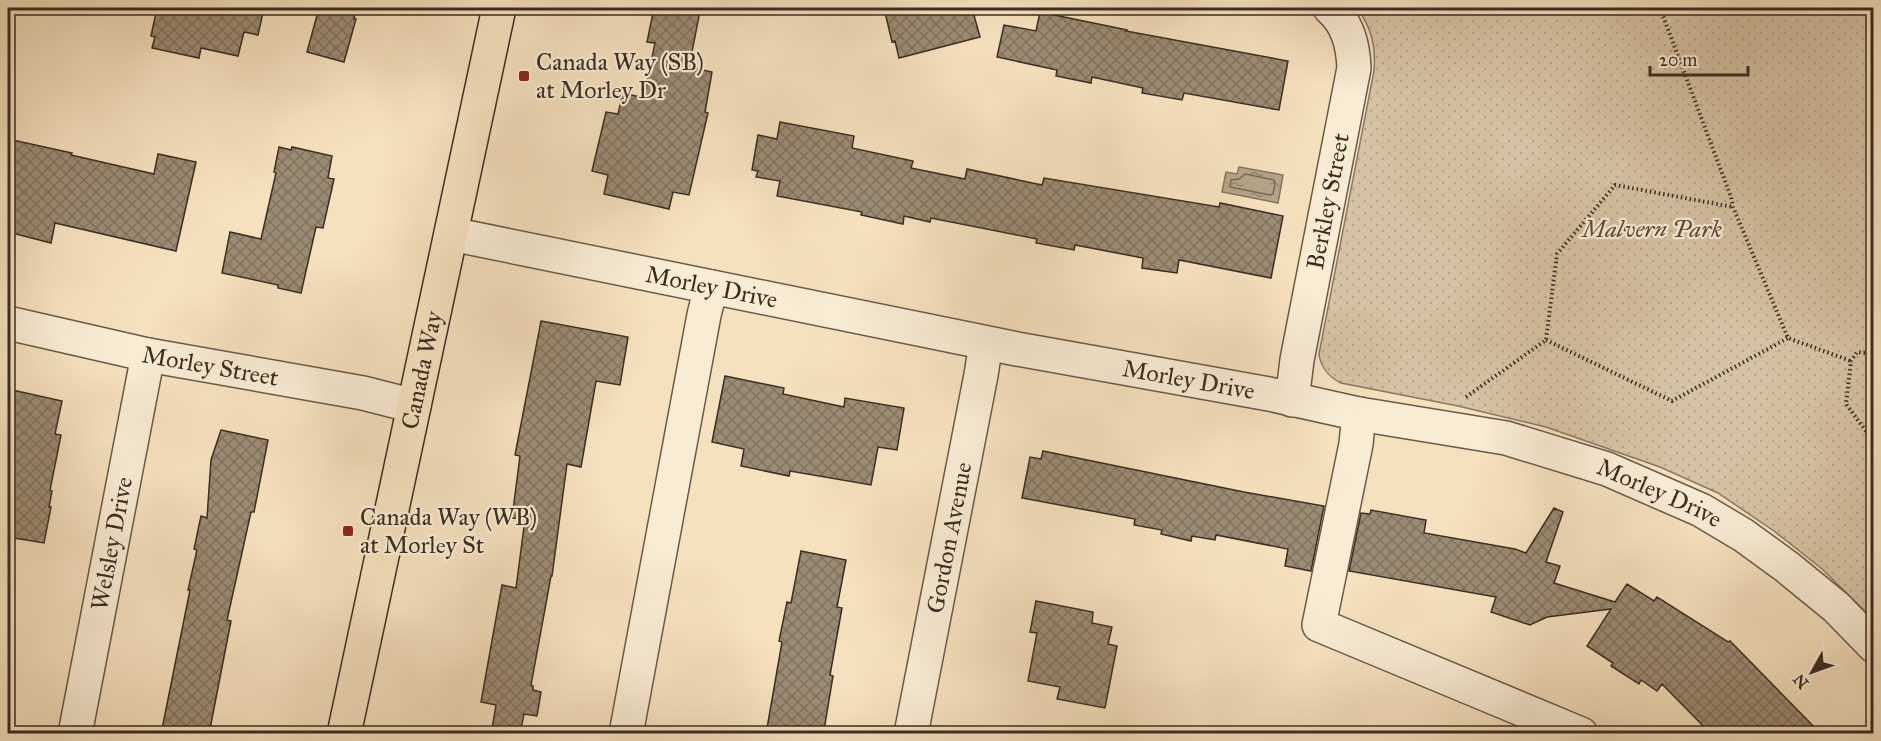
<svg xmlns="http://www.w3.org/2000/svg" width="1881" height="741" viewBox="0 0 1881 741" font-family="'IM FELL Great Primer',serif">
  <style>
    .park { fill: url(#park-dots); stroke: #887864; stroke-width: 1.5 }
    .water { fill: url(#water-ripples); stroke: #847461; stroke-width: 1.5 }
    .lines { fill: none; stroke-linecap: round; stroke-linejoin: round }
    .shore { stroke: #786856; stroke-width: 1.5 }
    .building { fill: url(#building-cross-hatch); stroke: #3a2d23; stroke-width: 1.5 }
    .minor-casing { stroke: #695a4a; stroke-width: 36 }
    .major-casing { stroke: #3a2d23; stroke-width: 36 }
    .path { stroke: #3a2d23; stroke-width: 4; stroke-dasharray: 1.5 3; stroke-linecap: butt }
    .minor { stroke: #f9ecd5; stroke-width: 33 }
    .major { stroke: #f6e1bf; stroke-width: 33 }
    .poi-dot { fill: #8f2418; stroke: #f9ecd5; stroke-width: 2 }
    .labels { text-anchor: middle; stroke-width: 4.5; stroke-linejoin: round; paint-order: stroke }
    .poi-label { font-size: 24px; fill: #3a2d23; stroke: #f9ecd5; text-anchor: start }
    .street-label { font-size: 24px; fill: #3a2d23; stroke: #f9ecd5 }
    .park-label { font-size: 24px; font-style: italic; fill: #594b3d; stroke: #f9ecd5 }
  </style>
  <defs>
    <pattern id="park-dots" width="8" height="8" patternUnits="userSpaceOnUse" patternTransform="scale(1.5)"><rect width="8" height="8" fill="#d6c2a4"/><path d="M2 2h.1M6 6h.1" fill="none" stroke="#b8a78d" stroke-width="1.8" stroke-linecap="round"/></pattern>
    <pattern id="water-ripples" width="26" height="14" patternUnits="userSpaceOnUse" patternTransform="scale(1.5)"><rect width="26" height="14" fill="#b6a48a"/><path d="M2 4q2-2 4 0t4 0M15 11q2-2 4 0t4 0" fill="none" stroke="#958670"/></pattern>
    <pattern id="building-cross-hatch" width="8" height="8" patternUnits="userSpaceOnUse" patternTransform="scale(1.5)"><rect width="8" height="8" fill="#9c8b74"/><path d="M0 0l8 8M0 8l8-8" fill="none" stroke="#80725f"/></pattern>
  </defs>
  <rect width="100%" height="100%" fill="#f6e1bf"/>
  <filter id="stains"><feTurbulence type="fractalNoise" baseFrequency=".00333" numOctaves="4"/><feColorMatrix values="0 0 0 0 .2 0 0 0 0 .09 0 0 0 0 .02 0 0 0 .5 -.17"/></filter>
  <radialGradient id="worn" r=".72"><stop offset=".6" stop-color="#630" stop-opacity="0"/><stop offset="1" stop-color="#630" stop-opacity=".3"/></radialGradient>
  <!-- park -->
  <path class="park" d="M 1357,8 L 1873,8 L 1873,619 L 1821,568 L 1774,531 L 1718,493 L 1660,467 L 1546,427 L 1458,406 L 1341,383 C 1329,377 1321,369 1319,354 L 1374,71 C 1376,47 1372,28 1357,8 Z"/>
  <!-- water -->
  <path class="water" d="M 1239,167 L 1283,175 L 1278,203 L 1222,192 L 1226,172 L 1237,174 Z"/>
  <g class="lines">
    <!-- shore -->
    <path class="shore" d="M 1245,174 L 1274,180 L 1275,183 L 1273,194 L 1270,195 L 1230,187 L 1231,180 L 1239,179 Z"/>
  </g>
  <!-- building -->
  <path class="building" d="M 157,8 L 264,8 L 258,35 L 244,32 L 238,56 L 201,48 L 199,58 L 152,48 L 155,37 L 151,36 Z
    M 319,8 L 332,8 L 355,14 L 354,19 L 356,19 L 344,62 L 307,52 Z
    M 654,8 L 680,8 L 700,11 L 689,67 L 712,72 L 705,112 L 708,113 L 689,195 L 673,192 L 669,209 L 604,194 L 608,175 L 592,171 L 606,112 L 618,114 L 623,93 L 644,98 L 655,43 L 647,42 Z
    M 884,8 L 972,8 L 980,37 L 899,58 L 895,41 L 892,42 Z
    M 1040,12 L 1127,30 L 1126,31 L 1288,61 L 1279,110 L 1184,93 L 1182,100 L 1142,93 L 1143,88 L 1092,77 L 1091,83 L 1056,76 L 1057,70 L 997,57 L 1004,25 L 1036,31 Z
    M 780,122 L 854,136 L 852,148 L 913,161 L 911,168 L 965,179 L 967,169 L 1042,185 L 1044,178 L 1219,207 L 1220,203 L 1283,216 L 1271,278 L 1179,260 L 1177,273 L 1142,268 L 1143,258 L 1075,245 L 1074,250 L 1036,243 L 1037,239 L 931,218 L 930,222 L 904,216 L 903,224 L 861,215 L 862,212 L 777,196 L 780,181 L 756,177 L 758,171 L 752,170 L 758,135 L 777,139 Z
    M 8,139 L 72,153 L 71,155 L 154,174 L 158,154 L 196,162 L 176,251 L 55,223 L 51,243 L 8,232 Z
    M 279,147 L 291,150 L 292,147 L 332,156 L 328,178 L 334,179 L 323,228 L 316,227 L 301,293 L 278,288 L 278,285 L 222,273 L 230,232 L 261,239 L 276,173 L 274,172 Z
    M 541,321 L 628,337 L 620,385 L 596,381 L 581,467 L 567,464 L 552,576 L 551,576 L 531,685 L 533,686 L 533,690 L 541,692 L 537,716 L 524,714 L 520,734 L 515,734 L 492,729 L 496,705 L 481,702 L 502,585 L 516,588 L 525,519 L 512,518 L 520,456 L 515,455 Z
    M 725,376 L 784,388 L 783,394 L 844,407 L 845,398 L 904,408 L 897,450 L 878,447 L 871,485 L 790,471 L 789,476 L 741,466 L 744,449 L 712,442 Z
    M 8,389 L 62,401 L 55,434 L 61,435 L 50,490 L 52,491 L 49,507 L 51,507 L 44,543 L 8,537 Z
    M 221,430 L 268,440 L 254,512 L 251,512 L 227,620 L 231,621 L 209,734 L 161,734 L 190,590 L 188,590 L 197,550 L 194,549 L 201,516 L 207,518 L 211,460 Z
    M 1043,451 L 1244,492 L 1324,506 L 1311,571 L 1285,566 L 1288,549 L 1216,535 L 1215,540 L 1192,536 L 1191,541 L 1161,534 L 1162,530 L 1134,525 L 1135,519 L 1022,498 L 1030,457 L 1041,459 Z
    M 1554,508 L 1563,512 L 1546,562 L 1560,566 L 1554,583 L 1615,602 L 1627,584 L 1654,601 L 1657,597 L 1728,642 L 1730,641 L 1821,734 L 1711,734 L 1662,684 L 1657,691 L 1641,680 L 1639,684 L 1611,666 L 1613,663 L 1587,646 L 1611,609 L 1547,617 L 1530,625 L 1491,612 L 1496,597 L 1349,571 L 1361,513 L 1370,514 L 1371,510 L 1426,520 L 1424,533 L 1515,549 L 1526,553 Z
    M 801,551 L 846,560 L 837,607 L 842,608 L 830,675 L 833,676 L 824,730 L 814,728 L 813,734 L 766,734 L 782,642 L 779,641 L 787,602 L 791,603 Z
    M 1036,601 L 1093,612 L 1092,623 L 1112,627 L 1108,644 L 1117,646 L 1105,708 L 1057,699 L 1060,687 L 1028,681 L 1037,633 L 1030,632 Z"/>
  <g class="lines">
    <!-- minor casing -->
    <g class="minor-casing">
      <g id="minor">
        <path id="s1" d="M 451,234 L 1017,349 L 1269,394 L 1359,414 L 1506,438 L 1607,469 L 1701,510 L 1743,535 L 1787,567 L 1836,607 L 1874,646"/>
        <path id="s2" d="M 8,323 L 148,355 L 363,393 L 414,406"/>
        <path id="s3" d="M 1292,400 L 1297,360 L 1354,68 C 1353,45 1348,24 1330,8"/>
        <path d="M 1359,414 L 1356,444 L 1319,625 L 1581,734"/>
        <path id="s4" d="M 75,734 L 148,355"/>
        <path d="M 626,734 L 704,315 L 711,287"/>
        <path id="s5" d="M 911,734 L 981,375 L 986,343"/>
      </g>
    </g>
    <!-- major casing -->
    <g class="major-casing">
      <g id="major">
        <path id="s6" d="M 344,734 L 499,8"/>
      </g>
    </g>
    <!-- path -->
    <path class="path" d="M 1660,8 L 1731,197 L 1733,207 L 1788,338 L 1851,361
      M 1546,340 L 1672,401 L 1788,338
      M 1874,354 L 1857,352 L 1851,361 L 1846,404 L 1874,442
      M 1466,397 L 1546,340 L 1557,254 L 1615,185 L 1733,207"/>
    <!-- minor -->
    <use href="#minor" class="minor"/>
    <!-- major -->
    <use href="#major" class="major"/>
  </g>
  <!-- markers -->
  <g class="poi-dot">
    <rect x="518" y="70" width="12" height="12" rx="3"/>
    <rect x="342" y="525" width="12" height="12" rx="3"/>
  </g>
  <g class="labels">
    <!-- poi labels -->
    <g class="poi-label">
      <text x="536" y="70">Canada Way (SB)<tspan x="536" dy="28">at Morley Dr</tspan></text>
      <text x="360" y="525">Canada Way (WB)<tspan x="360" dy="28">at Morley St</tspan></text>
    </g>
    <!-- street labels -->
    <g class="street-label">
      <text dy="8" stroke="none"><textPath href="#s3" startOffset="202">Berkley Street</textPath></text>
      <text dy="8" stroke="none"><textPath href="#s1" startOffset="266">Morley Drive</textPath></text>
      <text dy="8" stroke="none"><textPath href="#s2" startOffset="207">Morley Street</textPath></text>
      <text dy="8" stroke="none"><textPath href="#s6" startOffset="372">Canada Way</textPath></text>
      <text dy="8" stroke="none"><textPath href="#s1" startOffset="752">Morley Drive</textPath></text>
      <text dy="8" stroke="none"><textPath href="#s1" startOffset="1238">Morley Drive</textPath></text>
      <text dy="8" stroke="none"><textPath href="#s5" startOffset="200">Gordon Avenue</textPath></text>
      <text dy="8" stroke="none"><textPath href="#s4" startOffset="194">Welsley Drive</textPath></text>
    </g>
    <!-- park labels -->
    <g class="park-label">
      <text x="1652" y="237">Malvern Park</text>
    </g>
  </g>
  <!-- margin -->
  <rect width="1881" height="741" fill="none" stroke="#f6e1bf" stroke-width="30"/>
  <rect x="9" y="9" width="1863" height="723" fill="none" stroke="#3a2d23" stroke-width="3"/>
  <rect x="15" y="15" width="1851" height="711" fill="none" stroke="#3a2d23" stroke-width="1.5"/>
  <!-- north arrow -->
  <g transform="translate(1812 672) rotate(230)" stroke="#f9ecd5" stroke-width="4.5" paint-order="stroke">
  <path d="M0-4.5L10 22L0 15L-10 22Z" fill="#3a2d23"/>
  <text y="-9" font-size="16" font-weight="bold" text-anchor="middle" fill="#3a2d23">N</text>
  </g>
  <!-- scale -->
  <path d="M1650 66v9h98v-9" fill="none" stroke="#3a2d23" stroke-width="3"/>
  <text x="1659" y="66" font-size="18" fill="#3a2d23" stroke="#f9ecd5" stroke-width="4.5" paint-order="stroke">20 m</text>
  <rect width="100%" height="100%" filter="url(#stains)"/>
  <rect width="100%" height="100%" fill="url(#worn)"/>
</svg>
